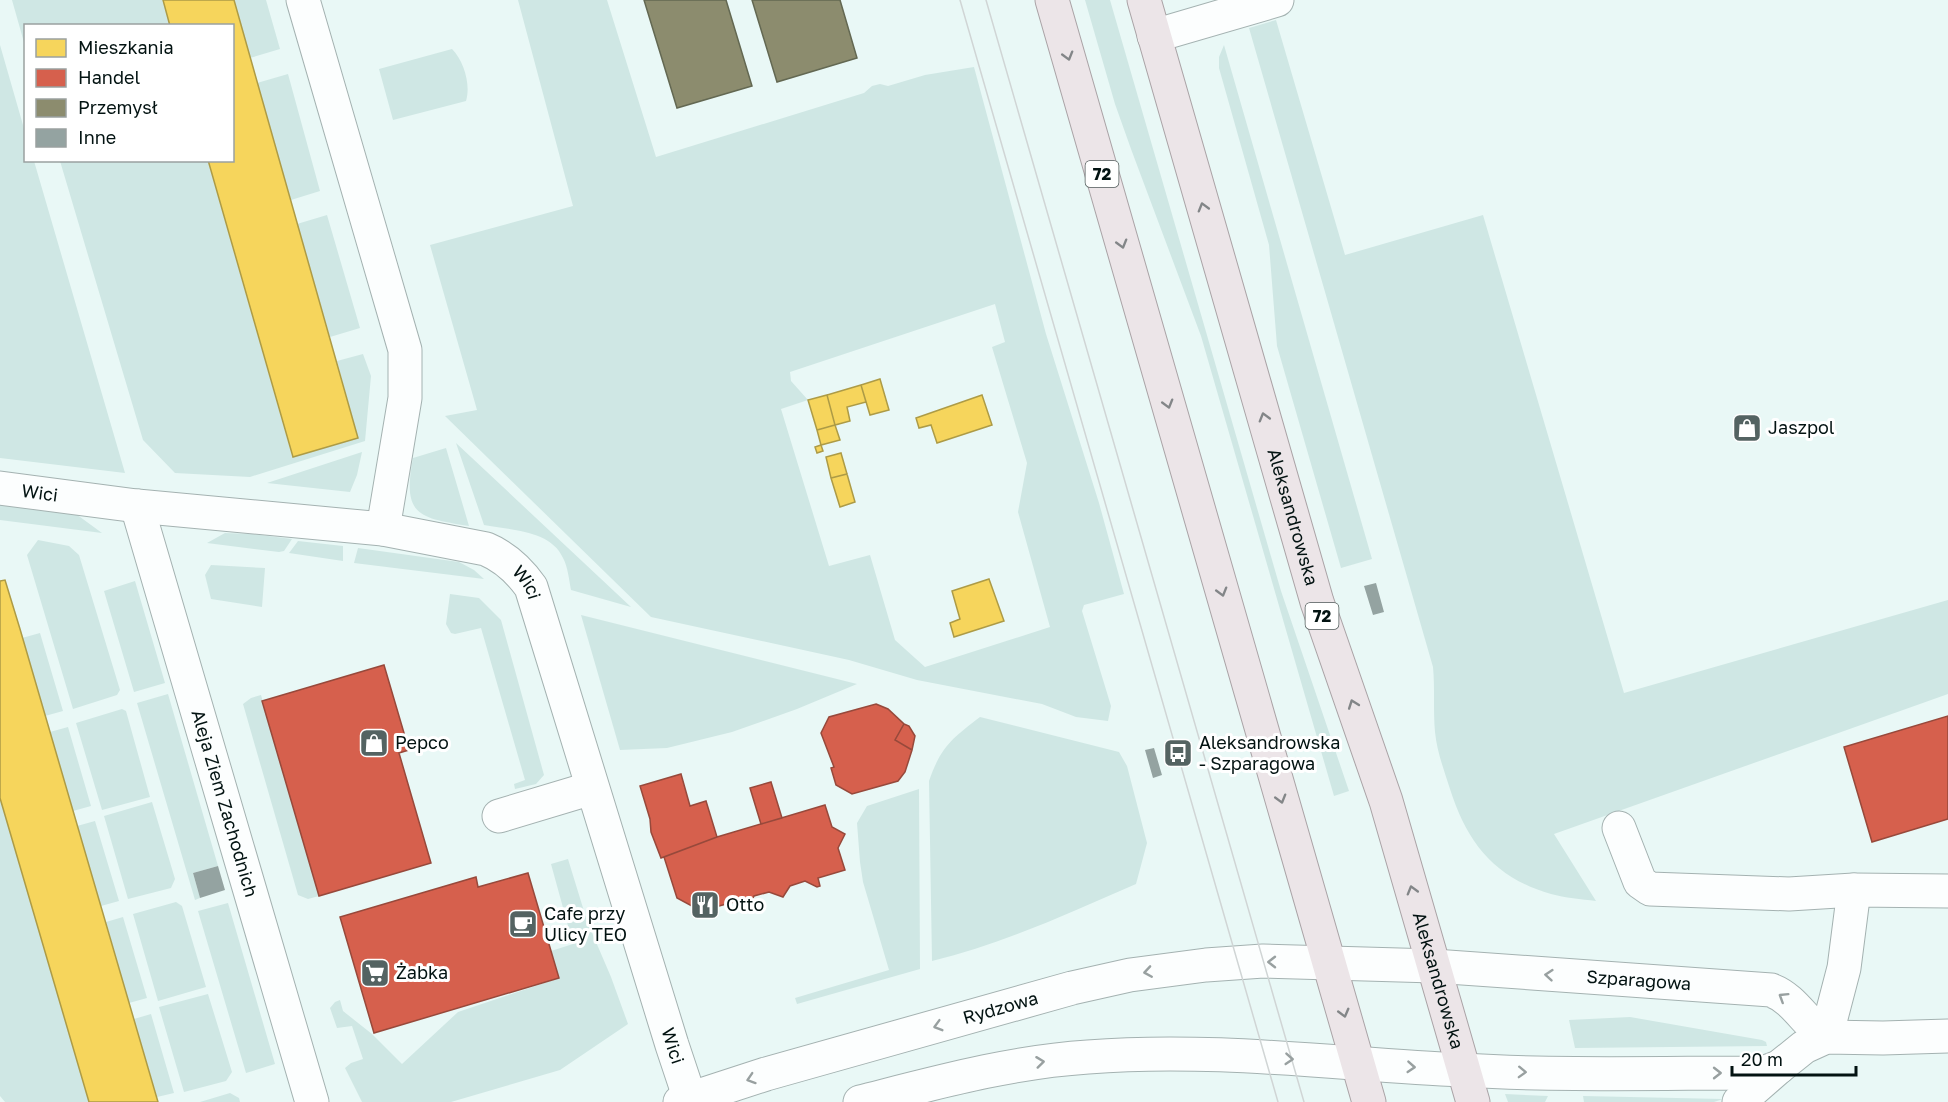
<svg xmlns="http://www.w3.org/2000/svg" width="1948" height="1102" viewBox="0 0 1948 1102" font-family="'Golos Text',sans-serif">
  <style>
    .green { fill: #cfe7e4; fill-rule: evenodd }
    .homes { fill: #f6d55c; stroke: #ad9b46; stroke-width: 1.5 }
    .shops { fill: #d6604d; stroke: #97493b; stroke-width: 1.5 }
    .industry { fill: #8c8c6e; stroke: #636852; stroke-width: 1.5 }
    .building { fill: #94a3a1 }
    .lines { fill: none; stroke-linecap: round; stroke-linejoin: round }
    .minor-casing { stroke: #a4b2b1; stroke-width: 35 }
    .major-casing { stroke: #aaa3a6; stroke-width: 35 }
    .minor { stroke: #fcfefe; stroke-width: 33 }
    .major { stroke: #ece5e8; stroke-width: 33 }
    .tram { stroke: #d0d5d5; stroke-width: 1.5 }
    .oneway { stroke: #838688 }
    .oneway2 { stroke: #98a0a0 }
    .labels { text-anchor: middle; stroke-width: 6; stroke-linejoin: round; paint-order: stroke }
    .shield { fill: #fff; stroke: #4f5a59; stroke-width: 1.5 }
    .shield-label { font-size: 16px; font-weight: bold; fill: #031312 }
    .poi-label { font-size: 18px; fill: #031312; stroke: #fff; text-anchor: start }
    .street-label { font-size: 18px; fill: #031312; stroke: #fff }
  </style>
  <rect width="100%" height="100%" fill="#e9f8f6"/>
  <!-- green -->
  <path class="green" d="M 12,0 L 163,0 L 170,25 L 26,26 L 25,46 Z
    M 234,0 L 266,0 L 280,49 L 250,58 Z
    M 518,0 L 607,0 L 656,157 L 864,93 L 872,86 L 880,84 L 888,86 L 925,75 L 974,67 L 1046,334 L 1099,503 L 1124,594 L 1084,605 L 1082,611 L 1111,706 L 1108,721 L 1076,717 L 1042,704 L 917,680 L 849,660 L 651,617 L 445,416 L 477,410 L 430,245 L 573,206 ZM 995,304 L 1005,342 L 992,347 L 1027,463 L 1018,512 L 1050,627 L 925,667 L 895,640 L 870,555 L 829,566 L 781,409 L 808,400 L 791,381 L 790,372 Z
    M 1085,0 L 1110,0 L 1281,591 L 1349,791 L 1334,796 L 1201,336 L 1131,149 L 1115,104 Z
    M 1276,20 L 1345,255 L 1483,215 L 1624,693 L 1948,600 L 1948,694 L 1554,834 L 1596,901 C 1581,899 1565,898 1551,894 C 1495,878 1467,843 1450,789 C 1444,770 1437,752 1435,732 C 1433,710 1435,688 1433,667 L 1249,28 Z
    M 0,45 L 25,132 L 26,160 L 34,161 L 125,473 L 0,458 Z
    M 1224,45 L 1372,559 L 1341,568 L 1277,346 L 1269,245 L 1219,68 L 1219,57 Z
    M 452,49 C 464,61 471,85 466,101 L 393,120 L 379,69 Z
    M 288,74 L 320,191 L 291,200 L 257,83 Z
    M 60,161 L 208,161 L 292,456 L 358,438 L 337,361 L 363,354 L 371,376 L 365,441 L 250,477 L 175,473 L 143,440 Z
    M 327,215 L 360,328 L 330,337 L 297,224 Z
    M 456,443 L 631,607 L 571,590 C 569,580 568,567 563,558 C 551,530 509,530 484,525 Z
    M 446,448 L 469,526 C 418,518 402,515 413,458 Z
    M 362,452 L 357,475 L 350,492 L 267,483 Z
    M 0,500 L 76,514 L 102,533 L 0,520 Z
    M 225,533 L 252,534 L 292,539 L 284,551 L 279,552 L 207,543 Z
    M 38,540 L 69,546 L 79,555 L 120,690 L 117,695 L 73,709 L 27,555 Z
    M 298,541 L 343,546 L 343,561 L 289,553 Z
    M 358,548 L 459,562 L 474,570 L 484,579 L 354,563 Z
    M 211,565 L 265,568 L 262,607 L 211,599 L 205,575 Z
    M 135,581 L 165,683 L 134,692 L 104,591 Z
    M 450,594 L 479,598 L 501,620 L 544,775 L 536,784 L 515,789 L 514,784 L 525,780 L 481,628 L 455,634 L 451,633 L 446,624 Z
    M 581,615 L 857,684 L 797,709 L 732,732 L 667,748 L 620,750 Z
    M 40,633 L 63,711 L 45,716 L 22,638 Z
    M 168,694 L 218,866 L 193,873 L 200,898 L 195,900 L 137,703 Z
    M 261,695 L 319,896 L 308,899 L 298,895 L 243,704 L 251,698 Z
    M 122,709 L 126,711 L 150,797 L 102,810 L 76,723 Z
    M 980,717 L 1119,752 L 1127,766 L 1147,843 L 1136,884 C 1069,913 1003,944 932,961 L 929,781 C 941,746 953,738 980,717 Z
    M 68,727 L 91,806 L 73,811 L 50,732 Z
    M 919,789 L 920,969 L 797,1004 L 795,998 L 889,970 L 863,882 L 860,862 L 857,823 L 867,806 Z
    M 0,798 L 89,1102 L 5,1102 L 0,1096 Z
    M 152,802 L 175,879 L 171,888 L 128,899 L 104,816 Z
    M 95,821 L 119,901 L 101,906 L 77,826 Z
    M 568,859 L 587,921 L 611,977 L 628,1024 L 560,1070 L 451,1102 L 362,1102 L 345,1068 L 351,1063 L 363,1059 L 352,1026 L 337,1028 L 330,1008 L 335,1002 L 340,1000 L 343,1011 L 372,1034 L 402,1064 L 458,1012 L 559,978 L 551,951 L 573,944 L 551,864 Z
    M 176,902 L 182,906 L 206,987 L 158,1001 L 133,914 Z
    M 228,903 L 275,1064 L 246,1073 L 198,911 Z
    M 123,917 L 147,998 L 129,1003 L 106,922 Z
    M 208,994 L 232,1072 L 226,1081 L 184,1092 L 159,1007 Z
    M 151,1014 L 174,1093 L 157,1097 L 134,1019 Z
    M 1630,1017 L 1762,1040 L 1766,1042 L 1767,1046 L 1575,1048 L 1569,1020 Z
    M 230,1093 L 239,1098 L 240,1102 L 200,1102 Z
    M 1505,1094 L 1548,1096 L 1545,1102 L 1508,1102 Z
    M 1583,1096 L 1723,1099 L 1714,1102 L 1584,1102 Z"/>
  <!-- homes -->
  <path class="homes" d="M 163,0 L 234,0 L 358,438 L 293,457 L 208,160 L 232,160 L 232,26 L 170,26 Z
    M 880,379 L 889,410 L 870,415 L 861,385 Z
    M 861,385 L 866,402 L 847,407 L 850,421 L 835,425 L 827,395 Z
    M 827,395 L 835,425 L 817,430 L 808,400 Z
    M 982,395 L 992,425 L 937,443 L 931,425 L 919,428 L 916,418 Z
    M 835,425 L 840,440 L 821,445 L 817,430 Z
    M 821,445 L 823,451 L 817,453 L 815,447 Z
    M 841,453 L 847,474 L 831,478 L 826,457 Z
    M 847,474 L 855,502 L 840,507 L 831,478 Z
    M 989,579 L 1004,621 L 954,637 L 950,623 L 960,619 L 952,591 Z
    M 5,580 L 20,629 L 158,1102 L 89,1102 L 0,798 L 0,581 Z"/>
  <!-- shops -->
  <path class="shops" d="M 384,665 L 409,750 L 399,753 L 431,863 L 319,896 L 262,701 Z
    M 876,704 L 888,709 L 904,724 L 895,740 L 912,750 L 905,772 L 898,781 L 852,794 L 836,785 L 831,768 L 834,767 L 821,733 L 829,717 Z
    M 1948,716 L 1948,819 L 1872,842 L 1844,747 Z
    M 904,724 L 909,726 L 915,736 L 912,750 L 895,740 Z
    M 681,774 L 690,806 L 706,801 L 717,837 L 661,858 L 651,832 L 650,819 L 640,786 Z
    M 771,782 L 782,818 L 761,824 L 750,788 Z
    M 825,805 L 832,827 L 845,834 L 838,848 L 845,870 L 818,878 L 820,886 L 817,887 L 805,881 L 790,886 L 783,897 L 769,892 L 754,896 L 747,908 L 743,908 L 741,900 L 701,911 L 677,898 L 664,857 L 717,837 Z
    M 528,873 L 559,978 L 374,1033 L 340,917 L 476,877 L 478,887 Z"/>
  <!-- industry -->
  <path class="industry" d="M 644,0 L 726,0 L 752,86 L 677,108 Z
    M 752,0 L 840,0 L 857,58 L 777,82 Z"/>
  <!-- building -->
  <path class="building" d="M 1376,583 L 1384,612 L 1373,615 L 1364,586 Z
    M 1154,748 L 1162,775 L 1153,778 L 1145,750 Z
    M 218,866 L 225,890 L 200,898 L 193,873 Z"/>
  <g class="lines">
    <!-- minor casing -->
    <g class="minor-casing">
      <g id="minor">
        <path d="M 303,0 L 405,350 L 405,398 L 383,529"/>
        <path d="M 1154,36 L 1277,0"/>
        <path id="s1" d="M 0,488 L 137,506 L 383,529 L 486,549 C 505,557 519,570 531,587 L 672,1045 L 691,1102"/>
        <path id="s2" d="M 137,506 L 312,1102"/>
        <path d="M 499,816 L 592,788"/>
        <path d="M 1619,828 L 1640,882 L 1650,889 L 1789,894 L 1854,890 L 1948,891"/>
        <path d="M 1826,1037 L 1844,968 L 1854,890"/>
        <path id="s3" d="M 680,1102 L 766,1074 L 1072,988 L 1130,975 L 1206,965 L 1263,961 L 1434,966 L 1771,990 C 1795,999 1805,1023 1826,1037"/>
        <path d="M 860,1102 C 935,1083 1010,1062 1088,1057 C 1212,1047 1337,1064 1462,1070 C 1562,1076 1663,1073 1763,1073 L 1779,1067 L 1804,1047 L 1826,1037 L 1883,1038 L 1948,1036"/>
        <path d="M 1739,1102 L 1779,1067"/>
      </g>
    </g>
    <!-- major casing -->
    <g class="major-casing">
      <g id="major">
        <path d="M 1052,0 L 1369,1102"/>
        <path id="s4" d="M 1144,0 L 1317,602 L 1386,801 L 1473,1102"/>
      </g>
    </g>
    <!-- minor -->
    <use href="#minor" class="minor"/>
    <!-- major -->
    <use href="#major" class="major"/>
    <!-- tram -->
    <path class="tram" d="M 960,0 L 1278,1102
      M 986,0 L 1304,1102"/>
  </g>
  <!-- one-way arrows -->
  <defs><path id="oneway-chevron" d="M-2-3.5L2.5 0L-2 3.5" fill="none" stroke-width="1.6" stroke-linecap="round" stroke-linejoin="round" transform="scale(1.5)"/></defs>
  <g class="oneway">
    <use href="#oneway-chevron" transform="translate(1068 56) rotate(74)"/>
    <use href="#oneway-chevron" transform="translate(1203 207) rotate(-106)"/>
    <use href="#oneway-chevron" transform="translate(1122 244) rotate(74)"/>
    <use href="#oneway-chevron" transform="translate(1168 404) rotate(74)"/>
    <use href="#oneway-chevron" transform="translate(1264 417) rotate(-106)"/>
    <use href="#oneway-chevron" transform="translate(1222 592) rotate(74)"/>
    <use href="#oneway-chevron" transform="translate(1353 704) rotate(-110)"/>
    <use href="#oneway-chevron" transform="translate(1281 799) rotate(74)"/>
    <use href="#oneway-chevron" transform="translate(1412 890) rotate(-106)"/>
    <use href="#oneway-chevron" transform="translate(1344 1013) rotate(75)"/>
  </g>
  <g class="oneway2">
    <use href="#oneway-chevron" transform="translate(1272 962) rotate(180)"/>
    <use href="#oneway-chevron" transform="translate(1148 972) rotate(171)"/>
    <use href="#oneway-chevron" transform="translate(1549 975) rotate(-175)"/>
    <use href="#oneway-chevron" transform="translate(1783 997) rotate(-148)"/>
    <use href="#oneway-chevron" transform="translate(938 1026) rotate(164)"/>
    <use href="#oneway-chevron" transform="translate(1289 1059) rotate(4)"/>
    <use href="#oneway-chevron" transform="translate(1040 1062) rotate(-7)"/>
    <use href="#oneway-chevron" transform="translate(1411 1067) rotate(4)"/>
    <use href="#oneway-chevron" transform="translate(1522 1072) rotate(2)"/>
    <use href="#oneway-chevron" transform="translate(1717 1073)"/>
    <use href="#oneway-chevron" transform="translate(751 1079) rotate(162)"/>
  </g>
  <!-- icons -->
  <defs>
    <g id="shop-square" transform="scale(1.5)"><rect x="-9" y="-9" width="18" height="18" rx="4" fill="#546362" stroke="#fff"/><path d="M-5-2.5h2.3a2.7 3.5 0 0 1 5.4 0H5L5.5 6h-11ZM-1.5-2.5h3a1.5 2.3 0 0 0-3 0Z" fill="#fff"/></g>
    <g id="bus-square" transform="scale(1.5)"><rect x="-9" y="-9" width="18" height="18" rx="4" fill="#546362" stroke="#fff"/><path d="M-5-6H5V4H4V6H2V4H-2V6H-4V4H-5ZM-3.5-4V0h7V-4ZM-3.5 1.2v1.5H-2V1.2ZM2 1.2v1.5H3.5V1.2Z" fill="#fff"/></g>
    <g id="restaurant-square" transform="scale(1.5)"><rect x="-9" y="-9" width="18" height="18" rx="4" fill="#546362" stroke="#fff"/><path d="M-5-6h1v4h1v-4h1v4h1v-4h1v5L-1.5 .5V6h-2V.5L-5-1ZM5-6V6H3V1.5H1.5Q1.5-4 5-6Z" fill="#fff"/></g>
    <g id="cafe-square" transform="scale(1.5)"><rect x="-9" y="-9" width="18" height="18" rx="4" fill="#546362" stroke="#fff"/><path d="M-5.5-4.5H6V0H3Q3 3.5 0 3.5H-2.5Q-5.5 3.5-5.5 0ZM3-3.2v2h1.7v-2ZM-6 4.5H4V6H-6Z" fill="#fff"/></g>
    <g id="supermarket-square" transform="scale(1.5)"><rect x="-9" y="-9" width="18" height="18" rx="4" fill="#546362" stroke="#fff"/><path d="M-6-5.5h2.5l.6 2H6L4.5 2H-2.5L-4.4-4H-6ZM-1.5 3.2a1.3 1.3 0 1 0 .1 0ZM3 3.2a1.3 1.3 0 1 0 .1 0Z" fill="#fff"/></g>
  </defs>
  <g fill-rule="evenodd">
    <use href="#shop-square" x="1747" y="428"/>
    <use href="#shop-square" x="374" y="743"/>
    <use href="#bus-square" x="1178" y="753"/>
    <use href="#restaurant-square" x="705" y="905"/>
    <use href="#cafe-square" x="523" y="924"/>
    <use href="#supermarket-square" x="375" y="973"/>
  </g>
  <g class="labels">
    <!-- shield labels -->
    <g class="shield">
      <rect x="1085.5" y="161" width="33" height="26" rx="4.5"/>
      <rect x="1305.5" y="603" width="33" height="26" rx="4.5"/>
    </g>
    <g class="shield-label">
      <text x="1102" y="180">72</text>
      <text x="1322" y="622">72</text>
    </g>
    <!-- poi labels -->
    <g class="poi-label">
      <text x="1768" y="434">Jaszpol</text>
      <text x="395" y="749">Pepco</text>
      <text x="1199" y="749">Aleksandrowska<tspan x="1199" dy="21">- Szparagowa</tspan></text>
      <text x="726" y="911">Otto</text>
      <text x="544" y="920">Cafe przy<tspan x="544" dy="21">Ulicy TEO</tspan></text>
      <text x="396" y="979">Żabka</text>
    </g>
    <!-- street labels -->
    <g class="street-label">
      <text dy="6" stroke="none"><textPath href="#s1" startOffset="40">Wici</textPath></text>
      <text dy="6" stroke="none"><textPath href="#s4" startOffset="538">Aleksandrowska</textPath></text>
      <text dy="6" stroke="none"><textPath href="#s1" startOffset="544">Wici</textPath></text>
      <text dy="6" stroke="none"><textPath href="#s2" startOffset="310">Aleja Ziem Zachodnich</textPath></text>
      <text dy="6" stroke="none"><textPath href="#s4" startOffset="1024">Aleksandrowska</textPath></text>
      <text dy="6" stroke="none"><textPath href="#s3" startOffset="978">Szparagowa</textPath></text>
      <text dy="6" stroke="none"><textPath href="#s3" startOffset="334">Rydzowa</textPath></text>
      <text dy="6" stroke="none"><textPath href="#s1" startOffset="1030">Wici</textPath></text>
    </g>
  </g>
  <!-- legend -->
  <rect x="24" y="24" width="210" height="138" fill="#ffffff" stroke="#9aa1a0" stroke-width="1.5"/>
  <rect x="36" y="39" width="30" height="18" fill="#f6d55c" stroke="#9aa1a0" stroke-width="1.5"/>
  <text x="78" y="54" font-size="18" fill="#031312">Mieszkania</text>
  <rect x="36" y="69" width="30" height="18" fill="#d6604d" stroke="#9aa1a0" stroke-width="1.5"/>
  <text x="78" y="84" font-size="18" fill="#031312">Handel</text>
  <rect x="36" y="99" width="30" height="18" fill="#8c8c6e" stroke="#9aa1a0" stroke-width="1.5"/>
  <text x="78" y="114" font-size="18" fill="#031312">Przemysł</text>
  <rect x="36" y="129" width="30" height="18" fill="#94a3a1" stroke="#9aa1a0" stroke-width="1.5"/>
  <text x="78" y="144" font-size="18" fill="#031312">Inne</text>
  <!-- scale -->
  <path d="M1732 1066v9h124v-9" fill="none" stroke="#031312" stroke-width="3"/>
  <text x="1741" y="1066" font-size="18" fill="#031312" stroke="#ffffff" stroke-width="4.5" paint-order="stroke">20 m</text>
</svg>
